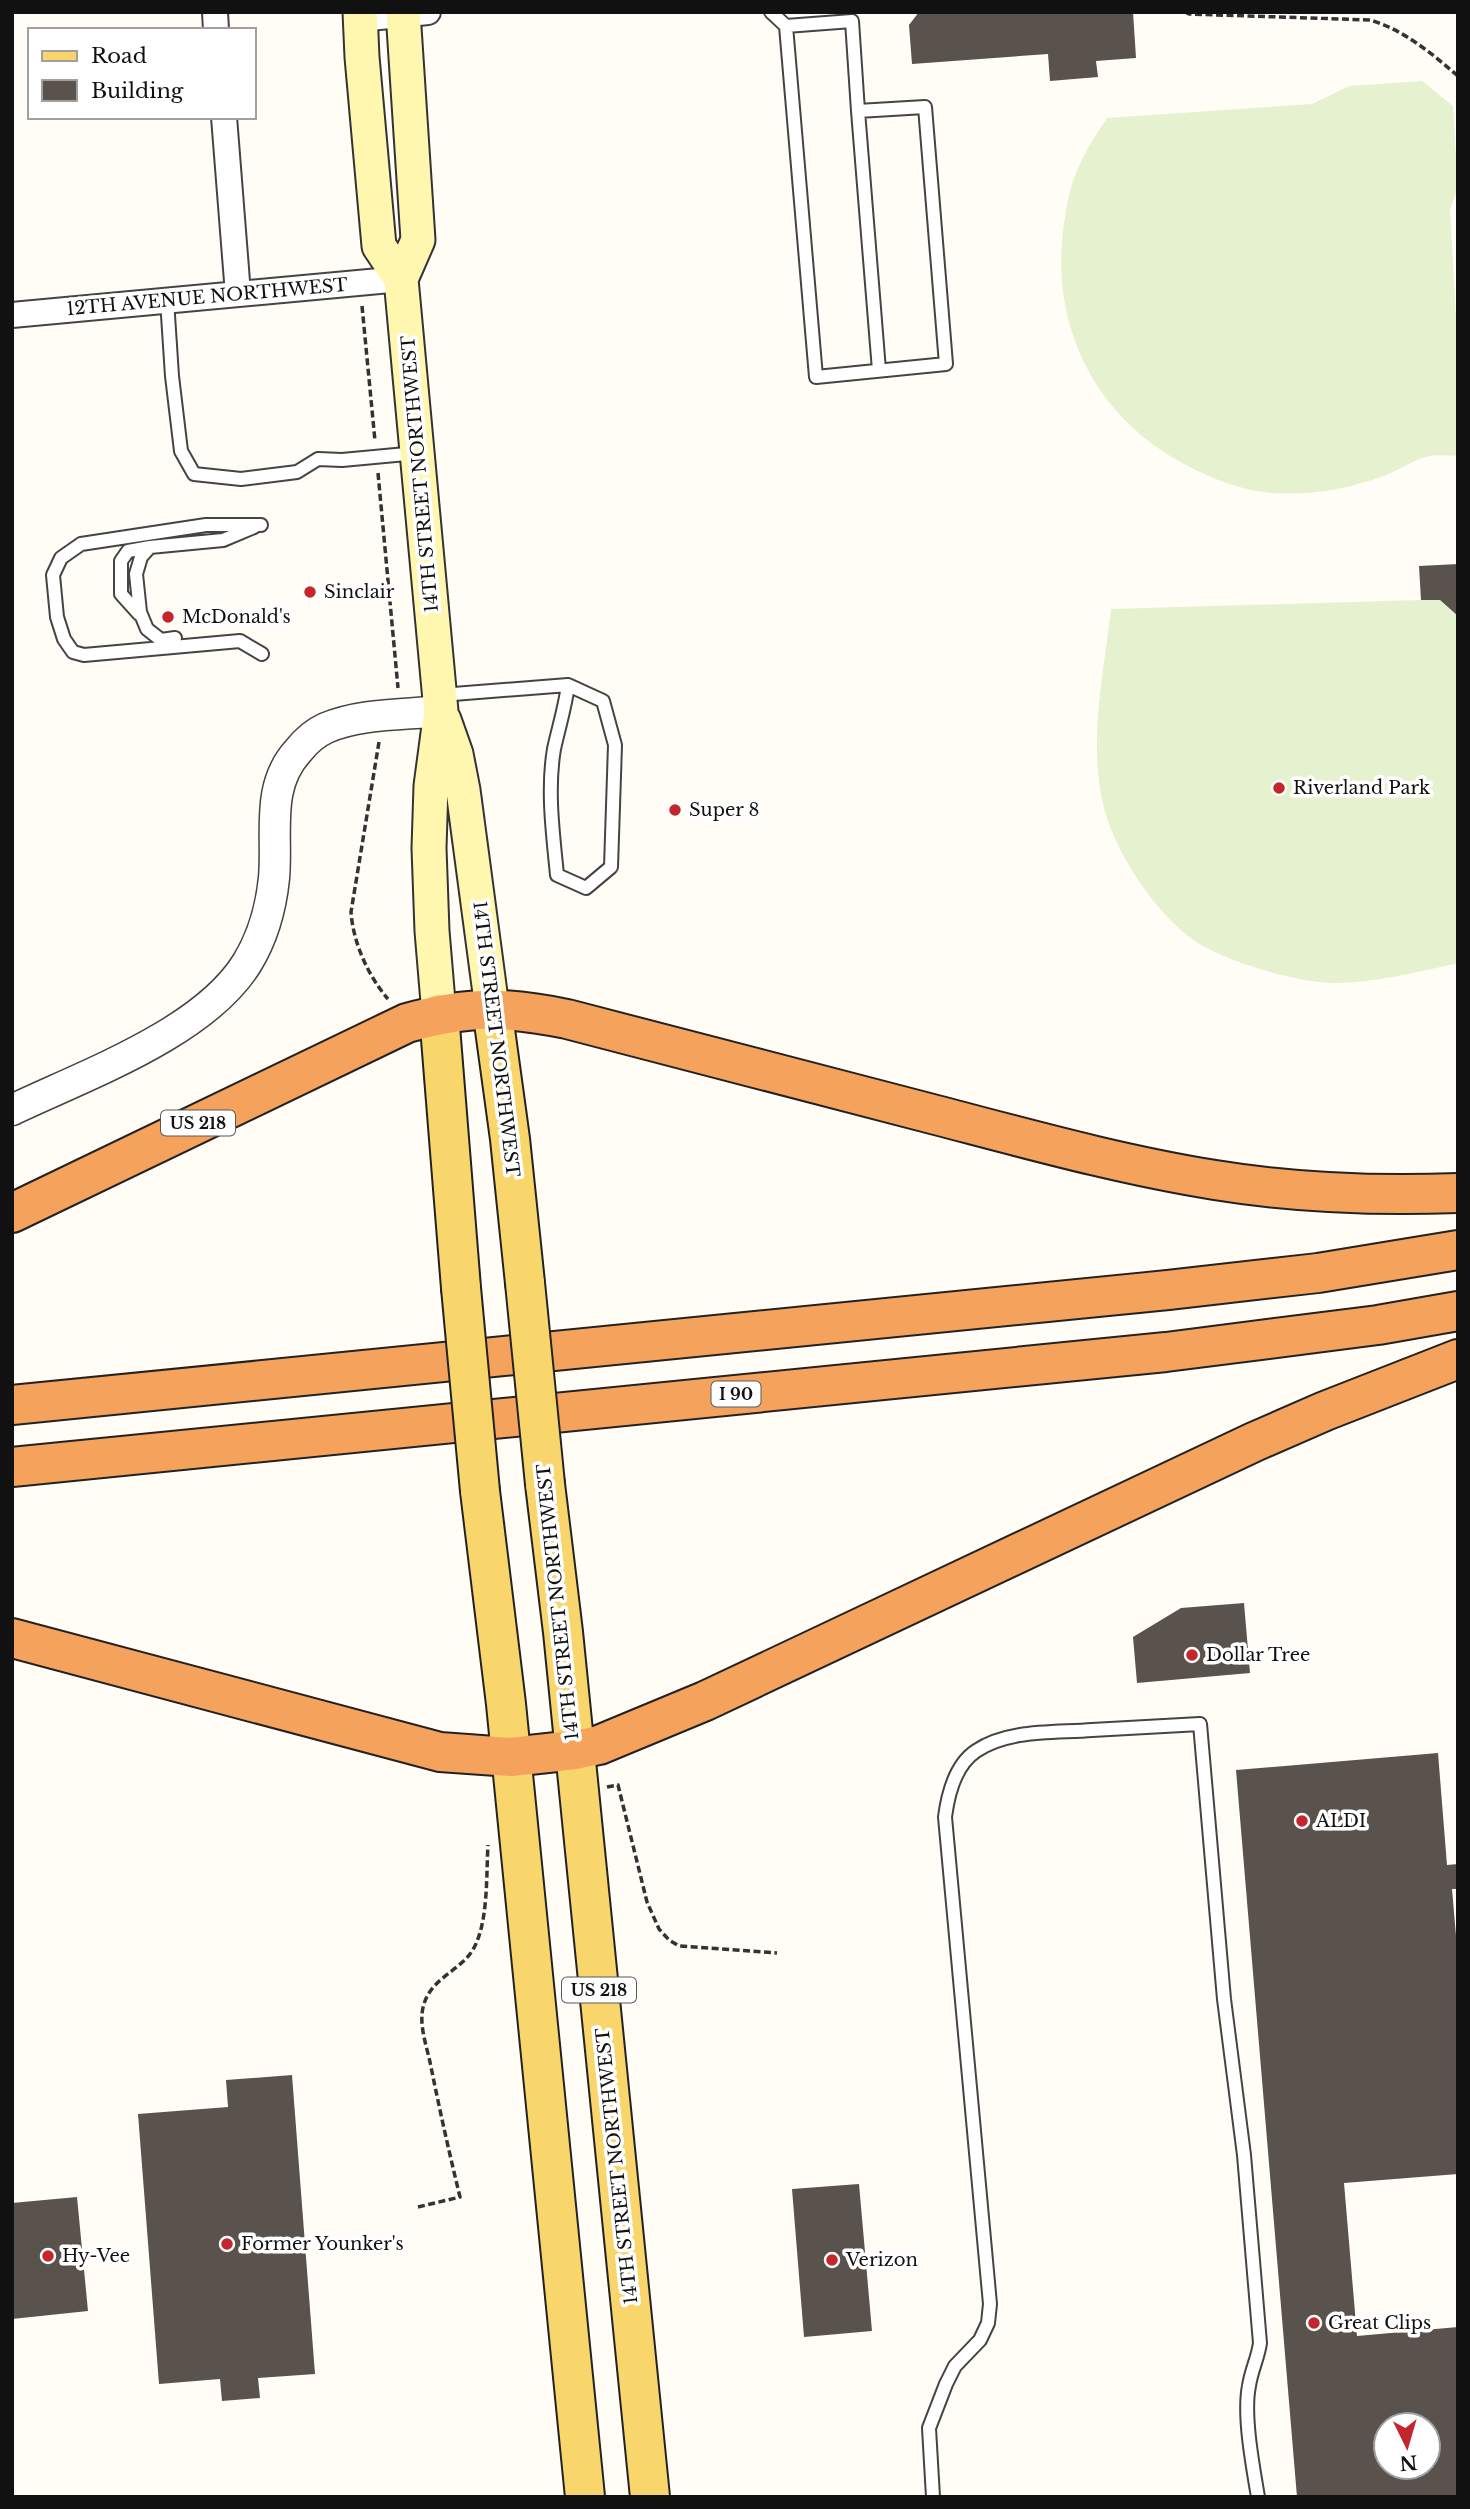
<svg xmlns="http://www.w3.org/2000/svg" width="1470" height="2509" viewBox="0 0 1470 2509" font-family="'Libre Baskerville',serif">
  <style>
    .pitch { fill: #e6f2cf }
    .building { fill: #5a524d; fill-rule: evenodd }
    .lines { fill: none; stroke-linecap: round; stroke-linejoin: round }
    .service-casing { stroke: #444; stroke-width: 16 }
    .minor-casing { stroke: #444; stroke-width: 28 }
    .tertiary-casing { stroke: #444; stroke-width: 33 }
    .secondary-casing { stroke: #333; stroke-width: 37 }
    .primary-casing { stroke: #222; stroke-width: 42 }
    .motorway-casing { stroke: #222; stroke-width: 42 }
    .path { stroke: #333; stroke-width: 3.5; stroke-dasharray: 7 3.5; stroke-linecap: butt }
    .service { stroke: #fff; stroke-width: 12 }
    .minor { stroke: #fff; stroke-width: 24 }
    .tertiary { stroke: #fff; stroke-width: 30 }
    .secondary { stroke: #fff6b0; stroke-width: 33 }
    .primary { stroke: #f9d66b; stroke-width: 38 }
    .motorway { stroke: #f5a25d; stroke-width: 38 }
    .primary-bridge-casing { stroke: #222; stroke-width: 42; stroke-linecap: butt }
    .primary-bridge { stroke: #f9d66b; stroke-width: 38 }
    .poi-dot { fill: #c4262e; stroke: #fff; stroke-width: 2.5 }
    .labels { text-anchor: middle; stroke-width: 7; stroke-linejoin: round; paint-order: stroke }
    .shield { fill: #fff; stroke: #585858; stroke-width: 2 }
    .shield-label { font-size: 16px; font-weight: bold; fill: #111 }
    .street-label { font-size: 18px; fill: #111; stroke: #fff }
    .poi-label { font-size: 18px; fill: #111; stroke: #fff; text-anchor: start }
  </style>
  <rect width="100%" height="100%" fill="#fffdf5"/>
  <!-- pitch -->
  <path class="pitch" d="M 1422,81 L 1453,106 L 1458,188 L 1450,209 L 1458,352 L 1458,456 C 1448,456 1435,454 1426,457 C 1411,461 1398,471 1383,476 C 1345,490 1304,497 1263,492 C 1238,489 1211,478 1188,466 C 1098,420 1051,331 1063,230 C 1066,208 1070,184 1080,164 C 1087,148 1097,133 1107,118 L 1312,104 L 1349,86 Z
    M 1421,600 L 1440,600 L 1458,616 L 1458,963 C 1418,972 1378,982 1338,983 C 1297,983 1220,961 1188,936 C 1150,906 1111,846 1102,799 C 1089,737 1104,671 1111,609 Z"/>
  <!-- building -->
  <path class="building" d="M 919,12 L 1133,12 L 1136,58 L 1096,61 L 1098,77 L 1050,81 L 1048,54 L 912,64 L 909,25 Z
    M 1458,564 L 1458,616 L 1440,600 L 1421,600 L 1419,566 Z
    M 1244,1603 L 1250,1673 L 1137,1683 L 1133,1637 L 1181,1608 Z
    M 1438,1753 L 1447,1865 L 1458,1864 L 1458,1889 L 1452,1889 L 1458,1959 L 1458,2174 L 1344,2183 L 1357,2336 L 1458,2327 L 1458,2497 L 1297,2497 L 1236,1770 ZM 1386,2425 L 1428,2425 L 1428,2467 L 1386,2467 Z
    M 292,2075 L 315,2374 L 258,2378 L 260,2398 L 222,2401 L 220,2379 L 159,2384 L 138,2114 L 228,2107 L 226,2080 Z
    M 859,2184 L 872,2331 L 804,2337 L 792,2189 Z
    M 77,2197 L 88,2311 L 12,2319 L 12,2203 Z"/>
  <g class="lines">
    <!-- service casing -->
    <g class="service-casing">
      <path id="service" d="M 771,12 L 786,26 L 852,21 L 858,111 L 925,107 L 946,364 L 816,377 L 786,26
        M 858,111 L 879,370
        M 167,300 L 172,376 L 181,451 L 194,474 L 241,479 L 297,472 L 318,459 L 342,460 L 417,453
        M 261,525 L 206,525 L 81,544 L 61,558 L 53,575 L 57,617 L 64,639 L 73,652 L 84,655 L 240,641 L 262,654
        M 139,614 L 121,594 L 121,561 L 128,551 L 150,547
        M 175,638 L 161,640 L 147,629 L 140,612 L 136,574 L 141,557 L 150,547 L 223,540 L 254,527
        M 441,695 L 568,685 L 603,701 L 615,745 L 611,867 L 586,888 L 557,875 C 553,834 547,790 554,749 C 559,726 565,708 568,685
        M 933,2497 L 929,2428 L 946,2384 L 955,2366 L 980,2340 L 988,2323 L 990,2304 L 945,1817 C 948,1794 955,1765 976,1751 C 1008,1729 1056,1733 1092,1730 C 1128,1728 1164,1726 1200,1724 L 1224,1999 L 1244,2155 L 1260,2343 C 1258,2358 1251,2371 1249,2386 C 1243,2415 1253,2467 1258,2497"/>
    </g>
    <!-- minor casing -->
    <g class="minor-casing">
      <path id="minor" d="M 215,12 L 216,30
        M 360,19 L 428,12
        M 224,117 L 238,294
        M 12,315 L 401,279"/>
    </g>
    <!-- tertiary casing -->
    <g class="tertiary-casing">
      <path id="tertiary" d="M 12,1110 C 85,1075 204,1033 247,963 C 263,937 271,908 274,878 C 278,834 265,787 298,751 C 305,742 315,733 326,728 C 361,713 404,715 441,711"/>
    </g>
    <!-- secondary casing -->
    <g class="secondary-casing">
      <path id="secondary" d="M 360,12 L 362,57 L 379,246 L 401,279
        M 403,12 L 418,240 L 401,279 L 441,711 L 431,786 L 429,848 L 432,931 L 439,1014
        M 444,720 L 456,754 L 463,790 L 492,1008"/>
    </g>
    <!-- primary casing -->
    <g class="primary-casing">
      <path id="primary" d="M 492,1008 L 510,1139 L 525,1283
        M 439,1014 L 461,1288
        M 545,1484 L 563,1632 L 650,2497
        M 480,1491 L 506,1704 L 585,2497"/>
    </g>
    <!-- motorway casing -->
    <g class="motorway-casing">
      <path id="motorway" d="M 12,1213 L 407,1023 C 469,1006 504,1006 567,1019 C 690,1051 813,1083 936,1115 C 1028,1139 1121,1165 1215,1180 C 1295,1193 1377,1196 1458,1193
        M 12,1405 L 1168,1290 L 1318,1273 L 1458,1250
        M 12,1467 L 1166,1352 L 1378,1325 L 1458,1311
        M 12,1638 L 440,1752 L 511,1757 L 575,1750 L 599,1745 L 705,1701 L 1254,1442 L 1325,1411 L 1458,1359"/>
    </g>
    <!-- path -->
    <path class="path" d="M 1185,12 L 1189,14 L 1370,20 C 1404,30 1431,53 1458,76
      M 362,306 L 375,441
      M 378,473 L 398,688
      M 379,742 L 351,912 C 353,942 368,976 388,999
      M 607,1787 L 618,1785 L 647,1902 L 659,1929 L 669,1940 L 679,1946 L 777,1953
      M 418,2207 L 460,2197 C 449,2152 439,2107 430,2062 C 426,2044 418,2022 424,2004 C 431,1980 456,1972 470,1954 C 489,1929 486,1876 488,1845"/>
    <!-- service -->
    <use href="#service" class="service"/>
    <!-- minor -->
    <use href="#minor" class="minor"/>
    <!-- tertiary -->
    <use href="#tertiary" class="tertiary"/>
    <!-- secondary -->
    <use href="#secondary" class="secondary"/>
    <!-- primary -->
    <use href="#primary" class="primary"/>
    <!-- motorway -->
    <use href="#motorway" class="motorway"/>
    <!-- primary-bridge casing -->
    <g class="primary-bridge-casing">
      <path id="primary-bridge" d="M 525,1283 L 545,1484
        M 461,1288 L 480,1491"/>
    </g>
    <!-- primary-bridge -->
    <use href="#primary-bridge" class="primary-bridge"/>
  </g>
  <!-- markers -->
  <g class="poi-dot">
    <circle cx="310" cy="592" r="7"/>
    <circle cx="168" cy="617" r="7"/>
    <circle cx="1279" cy="788" r="7"/>
    <circle cx="675" cy="810" r="7"/>
    <circle cx="1192" cy="1655" r="7"/>
    <circle cx="1302" cy="1821" r="7"/>
    <circle cx="227" cy="2244" r="7"/>
    <circle cx="48" cy="2256" r="7"/>
    <circle cx="832" cy="2260" r="7"/>
    <circle cx="1314" cy="2323" r="7"/>
  </g>
  <g class="labels">
    <!-- shield labels -->
    <g class="shield">
      <rect x="161" y="1110.5" width="74" height="25" rx="5"/>
      <rect x="711.5" y="1381.5" width="49" height="25" rx="5"/>
      <rect x="562" y="1977.5" width="74" height="25" rx="5"/>
    </g>
    <g class="shield-label">
      <text x="198" y="1129">US 218</text>
      <text x="736" y="1400">I 90</text>
      <text x="599" y="1996">US 218</text>
    </g>
    <!-- street labels -->
    <g class="street-label">
      <text transform="translate(207 297) rotate(-5)" y="6">12TH AVENUE NORTHWEST</text>
      <text transform="translate(420 474) rotate(-95)" y="6">14TH STREET NORTHWEST</text>
      <text transform="translate(496 1039) rotate(83)" y="6">14TH STREET NORTHWEST</text>
      <text transform="translate(558 1602) rotate(-96)" y="6">14TH STREET NORTHWEST</text>
      <text transform="translate(617 2166) rotate(-96)" y="6">14TH STREET NORTHWEST</text>
    </g>
    <!-- poi labels -->
    <g class="poi-label">
      <text x="324" y="598">Sinclair</text>
      <text x="182" y="623">McDonald's</text>
      <text x="1293" y="794">Riverland Park</text>
      <text x="689" y="816">Super 8</text>
      <text x="1206" y="1661">Dollar Tree</text>
      <text x="1316" y="1827">ALDI</text>
      <text x="241" y="2250">Former Younker's</text>
      <text x="62" y="2262">Hy-Vee</text>
      <text x="846" y="2266">Verizon</text>
      <text x="1328" y="2329">Great Clips</text>
    </g>
  </g>
  <!-- border -->
  <rect width="1470" height="2509" fill="none" stroke="#111111" stroke-width="28"/>
  <!-- legend -->
  <rect x="28" y="28" width="228" height="91" fill="#ffffff" stroke="#a0a0a0" stroke-width="2"/>
  <rect x="42" y="51" width="35" height="10" fill="#f9d66b" stroke="#a0a0a0" stroke-width="2"/>
  <text x="91" y="63" font-size="21" fill="#111111">Road</text>
  <rect x="42" y="80" width="35" height="21" fill="#5a524d" stroke="#a0a0a0" stroke-width="2"/>
  <text x="91" y="98" font-size="21" fill="#111111">Building</text>
  <!-- north arrow -->
  <g transform="translate(1407 2446) rotate(175)"><circle r="33" fill="#ffffff" stroke="#a0a0a0" stroke-width="2"/>
  <path d="M0-5L12 26L0 18L-12 26Z" fill="#c4262e"/>
  <text y="-10" font-size="19" font-weight="bold" text-anchor="middle" fill="#111111">N</text>
  </g>
</svg>
